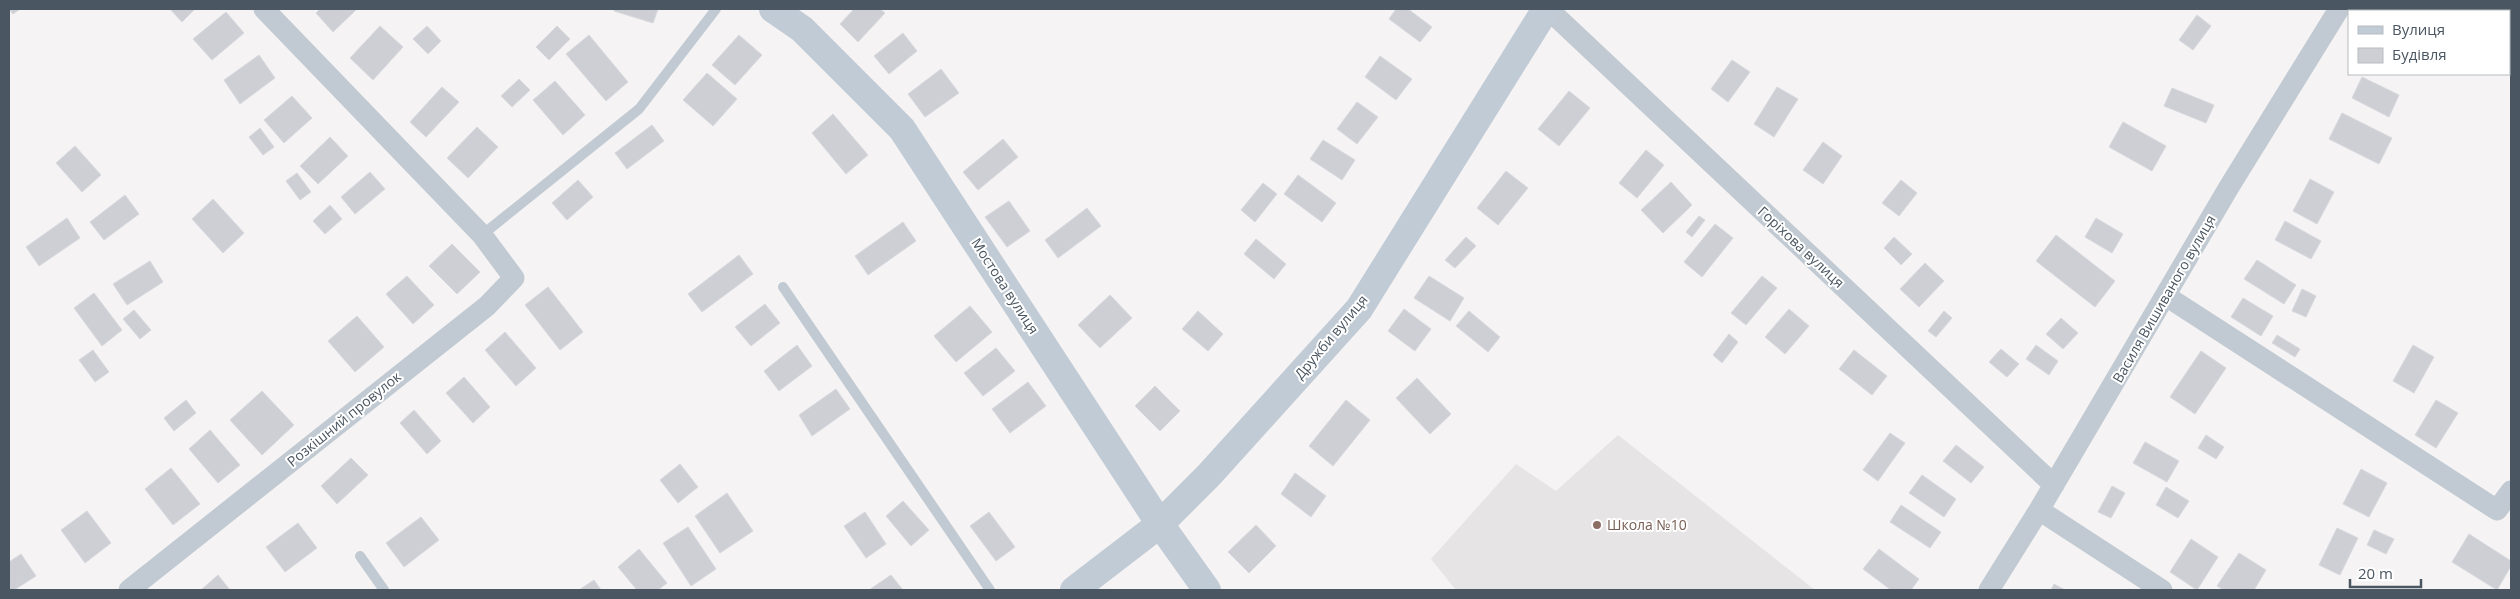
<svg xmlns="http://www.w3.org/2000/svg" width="2520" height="599" viewBox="0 0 2520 599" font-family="'Open Sans',sans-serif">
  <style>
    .education { fill: #e6e4e5 }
    .building { fill: #cdcfd5; stroke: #d7d9de }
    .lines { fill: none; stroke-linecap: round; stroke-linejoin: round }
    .lane { stroke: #c1cad2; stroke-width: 10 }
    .street { stroke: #c1cad2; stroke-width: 21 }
    .secondary { stroke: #c1cbd6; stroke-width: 28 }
    .education-dot { fill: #8d6e63; stroke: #fff; stroke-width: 2 }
    .labels { text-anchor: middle; stroke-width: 4; stroke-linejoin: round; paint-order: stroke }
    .street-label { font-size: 14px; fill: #4a5661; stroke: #fff }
    .education-label { font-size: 14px; fill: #785e54; stroke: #fff; text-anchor: start }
  </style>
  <rect width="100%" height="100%" fill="#f5f3f3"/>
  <!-- education -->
  <path class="education" d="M 1618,435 L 1815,590 L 1456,590 L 1431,559 L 1516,464 L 1556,491 Z"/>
  <!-- building -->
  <path class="building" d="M 9,9 L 20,9 L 13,14 Z
    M 170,9 L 195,9 L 182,22 Z
    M 320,9 L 357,9 L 333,32 L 316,13 Z
    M 615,9 L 658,9 L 653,23 L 614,11 Z
    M 854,9 L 880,9 L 885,13 L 858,42 L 840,24 Z
    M 1396,9 L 1408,9 L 1432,27 L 1420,42 L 1389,19 Z
    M 2423,9 L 2443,9 L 2442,11 L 2422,11 Z
    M 2486,9 L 2511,9 L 2511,15 L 2509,19 L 2509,11 L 2484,11 Z
    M 226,12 L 244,33 L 212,60 L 193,39 Z
    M 2197,15 L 2211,26 L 2193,50 L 2179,40 Z
    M 380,26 L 403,47 L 373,80 L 350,58 Z
    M 427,26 L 441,41 L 428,54 L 413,39 Z
    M 557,26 L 570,39 L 549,60 L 536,47 Z
    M 903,33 L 917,51 L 889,74 L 874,56 Z
    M 589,35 L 628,82 L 606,101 L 566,54 Z
    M 739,35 L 762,55 L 735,85 L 712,65 Z
    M 259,55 L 275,78 L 240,104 L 224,80 Z
    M 1380,56 L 1412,79 L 1396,100 L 1365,77 Z
    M 1732,60 L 1750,72 L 1728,102 L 1711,89 Z
    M 941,69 L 959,93 L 925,117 L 908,94 Z
    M 707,73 L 737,99 L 713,126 L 683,100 Z
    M 2362,77 L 2399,95 L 2389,117 L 2352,98 Z
    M 519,79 L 530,90 L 512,107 L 501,96 Z
    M 555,81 L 585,115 L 563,135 L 533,100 Z
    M 442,87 L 459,102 L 426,137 L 410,122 Z
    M 1777,87 L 1798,99 L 1774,137 L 1754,124 Z
    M 2172,88 L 2214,105 L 2206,123 L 2164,106 Z
    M 1569,91 L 1590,108 L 1559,146 L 1538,129 Z
    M 292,96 L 312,118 L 284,143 L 264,120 Z
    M 1357,102 L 1378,117 L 1357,144 L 1337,129 Z
    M 2342,113 L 2392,138 L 2379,164 L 2329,139 Z
    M 833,114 L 868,155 L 846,174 L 812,133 Z
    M 2123,122 L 2166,146 L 2152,171 L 2109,147 Z
    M 652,125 L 664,141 L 627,169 L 615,153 Z
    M 477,127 L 498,147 L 468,178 L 447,158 Z
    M 260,128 L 274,147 L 263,155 L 249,137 Z
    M 330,137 L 348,156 L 318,184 L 300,166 Z
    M 1003,139 L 1018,157 L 978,190 L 963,172 Z
    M 1323,140 L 1355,160 L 1342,180 L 1310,159 Z
    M 1823,142 L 1842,156 L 1823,184 L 1803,170 Z
    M 75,146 L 101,175 L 82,192 L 56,163 Z
    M 1646,150 L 1664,165 L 1637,198 L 1619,183 Z
    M 1506,171 L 1528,188 L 1498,225 L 1477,208 Z
    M 370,172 L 385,189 L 355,214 L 341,197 Z
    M 297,173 L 311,192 L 300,200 L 286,181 Z
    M 1298,175 L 1336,203 L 1322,222 L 1284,194 Z
    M 2310,179 L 2334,192 L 2317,224 L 2293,211 Z
    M 578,180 L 593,197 L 567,220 L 552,203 Z
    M 1901,180 L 1917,193 L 1899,216 L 1882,203 Z
    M 1671,182 L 1692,205 L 1663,233 L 1641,210 Z
    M 1263,183 L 1277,194 L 1255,222 L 1241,210 Z
    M 125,195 L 139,214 L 104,240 L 90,222 Z
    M 213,199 L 244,233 L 223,253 L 192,219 Z
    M 1009,201 L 1030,231 L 1007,247 L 985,217 Z
    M 330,205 L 342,219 L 325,234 L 313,221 Z
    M 1087,208 L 1101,226 L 1058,258 L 1045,240 Z
    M 1699,216 L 1705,220 L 1692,237 L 1686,232 Z
    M 67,218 L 80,238 L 39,266 L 26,247 Z
    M 2096,218 L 2123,234 L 2112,253 L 2085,237 Z
    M 2285,221 L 2321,241 L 2311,259 L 2275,240 Z
    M 903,222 L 916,241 L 868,275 L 855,256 Z
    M 1715,224 L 1733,238 L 1702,277 L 1684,262 Z
    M 2056,235 L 2115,281 L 2095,307 L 2036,261 Z
    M 1466,237 L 1476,246 L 1455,268 L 1445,260 Z
    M 1894,237 L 1912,254 L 1901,265 L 1884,248 Z
    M 1256,239 L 1286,264 L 1274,279 L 1244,254 Z
    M 452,244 L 480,272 L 457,294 L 429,266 Z
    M 739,255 L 753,274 L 702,312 L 688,294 Z
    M 2257,260 L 2296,285 L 2284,304 L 2244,279 Z
    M 150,261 L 163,282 L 127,305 L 113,284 Z
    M 1925,263 L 1944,281 L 1919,307 L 1900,289 Z
    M 407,276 L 434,305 L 413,324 L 386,294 Z
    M 1429,276 L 1464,298 L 1450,321 L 1414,298 Z
    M 1762,276 L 1777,288 L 1746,325 L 1731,313 Z
    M 548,287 L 583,332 L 560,350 L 525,305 Z
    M 2302,289 L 2316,296 L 2306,317 L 2292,311 Z
    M 94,293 L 122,330 L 102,346 L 74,308 Z
    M 1110,295 L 1132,318 L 1100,348 L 1078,325 Z
    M 2243,298 L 2273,316 L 2261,336 L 2231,317 Z
    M 765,304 L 780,323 L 751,346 L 735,327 Z
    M 970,306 L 992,332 L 956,362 L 934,336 Z
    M 1404,309 L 1431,329 L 1415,351 L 1388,331 Z
    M 1789,309 L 1809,326 L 1785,354 L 1765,337 Z
    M 134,310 L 151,330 L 140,339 L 123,319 Z
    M 1198,311 L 1223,334 L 1208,351 L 1182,329 Z
    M 1469,311 L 1500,337 L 1488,352 L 1456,326 Z
    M 1944,311 L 1952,318 L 1936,337 L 1928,331 Z
    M 357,316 L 384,347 L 355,372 L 328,341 Z
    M 2061,318 L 2078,333 L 2063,349 L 2046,334 Z
    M 505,332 L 536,368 L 516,386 L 485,350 Z
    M 1729,334 L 1738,342 L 1722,363 L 1713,355 Z
    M 2277,335 L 2300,349 L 2295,357 L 2272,343 Z
    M 797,345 L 812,366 L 779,391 L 764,371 Z
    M 2036,345 L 2058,361 L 2049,375 L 2026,359 Z
    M 2413,345 L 2434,357 L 2414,393 L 2393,381 Z
    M 996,348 L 1015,371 L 983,396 L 964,373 Z
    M 2001,349 L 2019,364 L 2007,377 L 1989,362 Z
    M 93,350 L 109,372 L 95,382 L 79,360 Z
    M 1854,350 L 1887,376 L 1872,395 L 1839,369 Z
    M 2201,351 L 2226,368 L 2195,414 L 2170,397 Z
    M 464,377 L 490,407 L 473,423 L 446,393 Z
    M 1417,378 L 1451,414 L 1430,434 L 1396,398 Z
    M 1028,382 L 1046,406 L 1010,433 L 992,409 Z
    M 1155,386 L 1180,411 L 1160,431 L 1135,406 Z
    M 836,389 L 850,409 L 812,436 L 799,415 Z
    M 262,391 L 294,425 L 262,455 L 230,420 Z
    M 186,400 L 196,413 L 174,431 L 164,418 Z
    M 1346,400 L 1370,420 L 1333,466 L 1309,446 Z
    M 2436,400 L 2458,413 L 2436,448 L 2415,435 Z
    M 414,410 L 441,441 L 427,454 L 400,423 Z
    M 210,430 L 240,465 L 218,483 L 189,449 Z
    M 1890,433 L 1905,443 L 1878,481 L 1863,470 Z
    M 2206,435 L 2224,447 L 2216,459 L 2198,448 Z
    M 2145,442 L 2179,461 L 2167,482 L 2133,463 Z
    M 1956,445 L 1984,467 L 1971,483 L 1943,461 Z
    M 351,458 L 368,475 L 337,504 L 321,486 Z
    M 680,464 L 698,487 L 678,503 L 660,480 Z
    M 171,468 L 200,504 L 173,525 L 145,489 Z
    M 2361,469 L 2387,483 L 2369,517 L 2343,504 Z
    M 1295,473 L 1326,496 L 1311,517 L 1281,494 Z
    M 1922,475 L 1956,499 L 1944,517 L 1909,493 Z
    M 2112,486 L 2125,493 L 2111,518 L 2098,512 Z
    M 2166,487 L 2189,501 L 2178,518 L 2156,505 Z
    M 727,493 L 753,531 L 720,553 L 695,516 Z
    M 903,501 L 929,530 L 911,546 L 886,516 Z
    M 1901,505 L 1941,532 L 1930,548 L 1890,522 Z
    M 87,511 L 111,543 L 85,563 L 61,530 Z
    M 865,512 L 886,544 L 866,558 L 844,526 Z
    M 989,512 L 1015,547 L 996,561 L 970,526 Z
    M 421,517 L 439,540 L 404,567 L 386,543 Z
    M 298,523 L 317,548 L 285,572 L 266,547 Z
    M 1256,525 L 1276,546 L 1249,573 L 1228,552 Z
    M 688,527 L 716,569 L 691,586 L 663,543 Z
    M 2337,528 L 2358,538 L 2340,575 L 2319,565 Z
    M 2374,530 L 2394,539 L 2386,554 L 2367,545 Z
    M 2469,534 L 2511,561 L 2511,566 L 2497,590 L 2452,562 Z
    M 2191,539 L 2218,557 L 2197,590 L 2170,572 Z
    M 639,549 L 667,583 L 658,590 L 637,590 L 618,567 Z
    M 1879,549 L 1919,579 L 1911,590 L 1891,590 L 1863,569 Z
    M 2239,553 L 2266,570 L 2254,590 L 2224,590 L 2217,586 Z
    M 21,554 L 36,576 L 14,590 L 9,590 L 9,562 Z
    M 218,575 L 230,590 L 201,590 Z
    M 891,575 L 903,590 L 869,590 Z
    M 594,580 L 601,590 L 579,590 Z
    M 2054,584 L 2065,590 L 2051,590 Z"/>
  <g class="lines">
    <!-- lane -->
    <path class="lane" d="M 482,235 L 639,109 L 716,9
      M 783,287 L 990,590
      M 360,556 L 384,590"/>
    <!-- street -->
    <path class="street" d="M 1548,9 L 2054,485
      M 2166,296 L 2497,510 L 2511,491
      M 2039,510 L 2162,590
      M 129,590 L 487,306 L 514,278 L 482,235 L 264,9
      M 1989,590 L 2039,510 L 2229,187 L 2339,9"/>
    <!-- secondary -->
    <path class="secondary" d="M 773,9 L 802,29 L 902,129 L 1160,524 L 1207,590
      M 1074,590 L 1160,524 L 1209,475 L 1359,309 L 1546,9"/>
  </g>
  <!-- markers -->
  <circle class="education-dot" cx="1597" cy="525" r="5"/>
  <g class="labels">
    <!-- street labels -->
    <g class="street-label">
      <text transform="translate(1801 247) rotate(43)" y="5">Горіхова вулиця</text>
      <text transform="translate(1005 286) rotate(57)" y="5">Мостова вулиця</text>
      <text transform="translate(2164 299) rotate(-60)" y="5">Василя Вишиваного вулиця</text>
      <text transform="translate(1331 337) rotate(-50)" y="5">Дружби вулиця</text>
      <text transform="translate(344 419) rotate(-39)" y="5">Розкішний провулок</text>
    </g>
    <!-- education labels -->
    <g class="education-label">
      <text x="1607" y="530">Школа №10</text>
    </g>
  </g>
  <!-- border -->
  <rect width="2520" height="599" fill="none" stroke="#4a5661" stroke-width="20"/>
  <!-- legend -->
  <rect x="2348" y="10" width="162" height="65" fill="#ffffff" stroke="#b7bbc0"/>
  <rect x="2358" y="26" width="25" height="8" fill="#c1cbd6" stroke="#b7bbc0"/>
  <text x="2392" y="35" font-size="15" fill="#4a5661">Вулиця</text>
  <rect x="2358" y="48" width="25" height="15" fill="#cdcfd5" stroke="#b7bbc0"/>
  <text x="2392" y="60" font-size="15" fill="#4a5661">Будівля</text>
  <!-- scale -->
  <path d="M2350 579v8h71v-8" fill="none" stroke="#4a5661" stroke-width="2.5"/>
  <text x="2358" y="579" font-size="15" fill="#4a5661" stroke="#ffffff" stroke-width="4" paint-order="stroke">20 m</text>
</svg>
